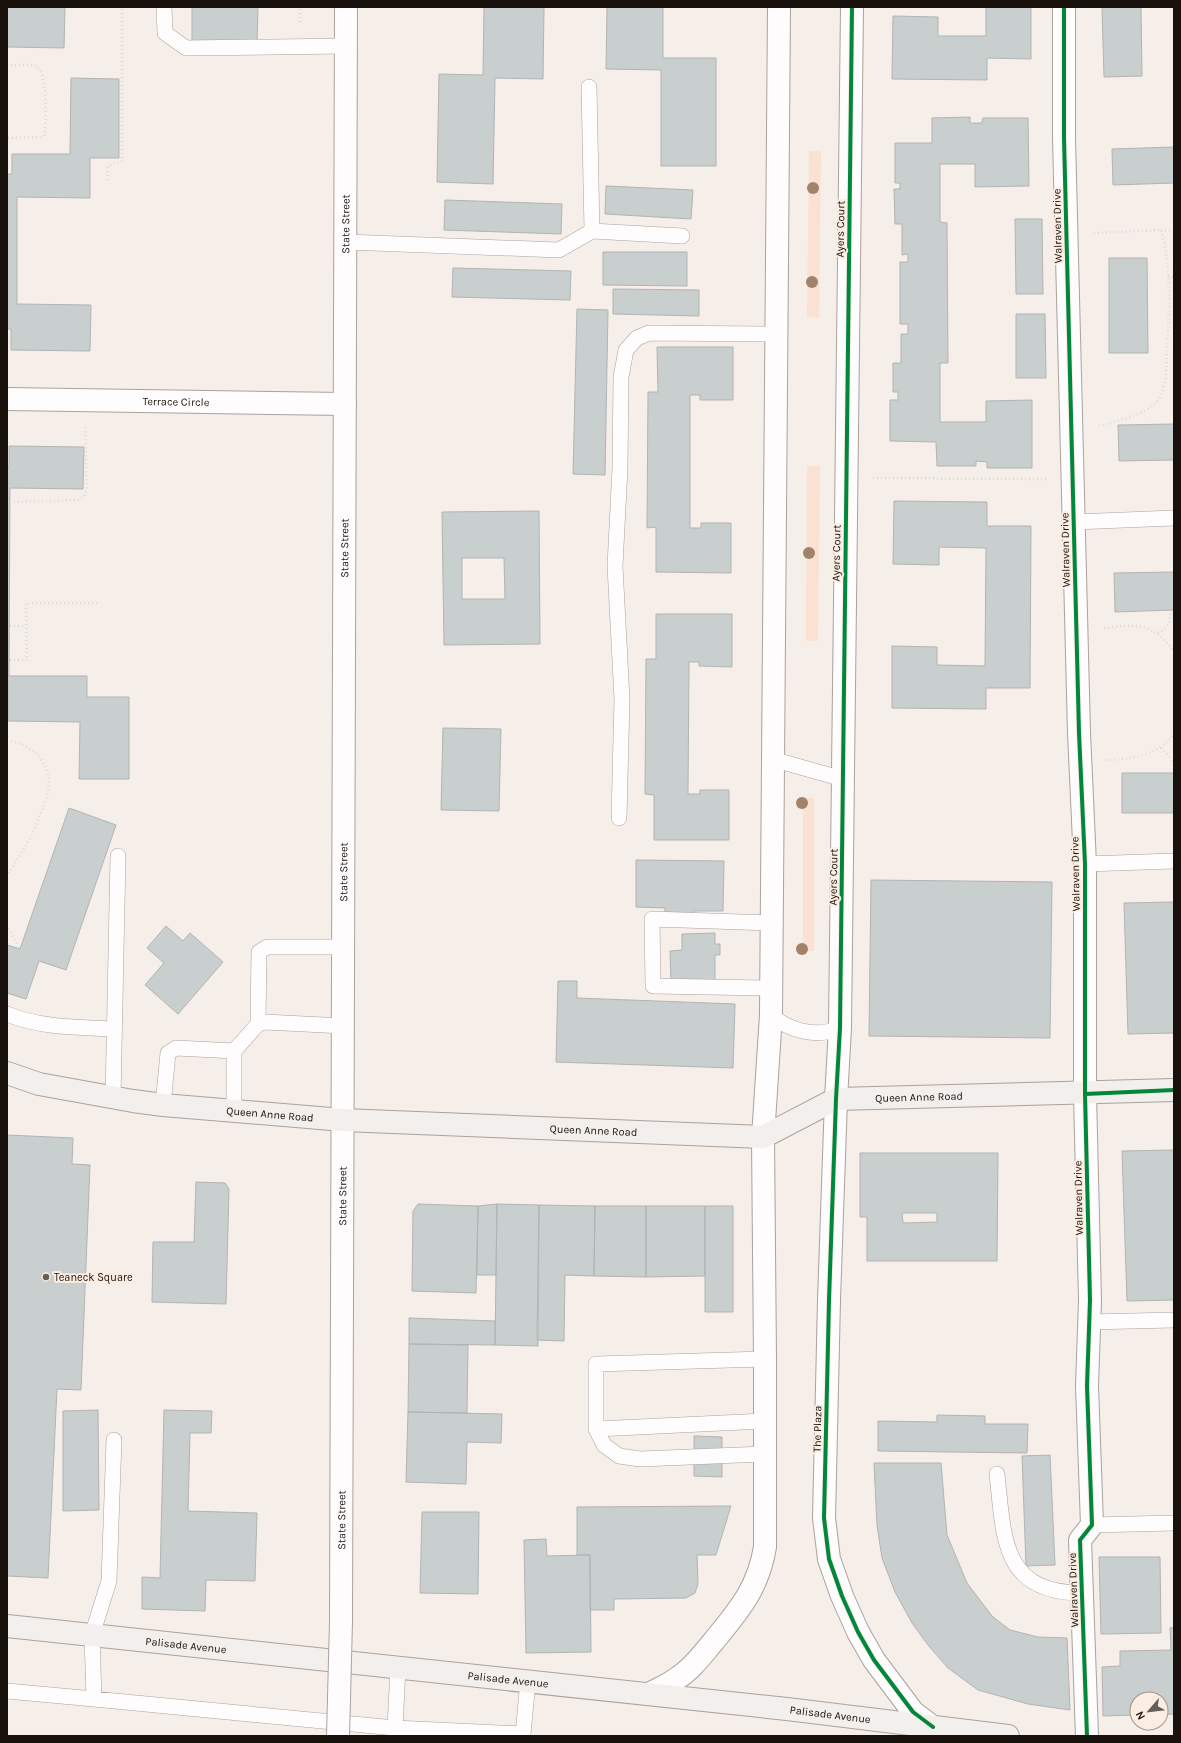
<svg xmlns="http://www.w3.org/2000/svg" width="1181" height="1743" viewBox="0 0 1181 1743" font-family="Karla,sans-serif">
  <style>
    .green { fill: #fae1d1 }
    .building { fill: #c8cfce; stroke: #b1b4b3; fill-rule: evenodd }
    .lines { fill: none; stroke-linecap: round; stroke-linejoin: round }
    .lane-casing { stroke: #aaa29d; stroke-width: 16 }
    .street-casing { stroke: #aaa29d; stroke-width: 24 }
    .secondary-casing { stroke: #aaa29d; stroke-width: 24 }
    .path { stroke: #dcdad8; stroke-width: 2.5; stroke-dasharray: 1 3; stroke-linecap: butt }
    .lane { stroke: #fefcfc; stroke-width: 15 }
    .street { stroke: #fefcfc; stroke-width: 22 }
    .secondary { stroke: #f3efec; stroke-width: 22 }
    .street-bridge-casing { stroke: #aaa29d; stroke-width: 24; stroke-linecap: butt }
    .street-bridge { stroke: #fefcfc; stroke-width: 22 }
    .cycleway-casing { stroke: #fcede3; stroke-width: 6 }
    .cycleway { stroke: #00873e; stroke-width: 4 }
    .tree { fill: #a08369 }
    .poi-dot { fill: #665e58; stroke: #fcede3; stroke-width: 1.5 }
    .labels { text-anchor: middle; stroke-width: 4; stroke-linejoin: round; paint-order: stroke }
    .street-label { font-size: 11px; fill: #18100a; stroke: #fcede3 }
    .poi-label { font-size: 11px; fill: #18100a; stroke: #fcede3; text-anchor: start }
  </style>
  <rect width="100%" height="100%" fill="#f6eee9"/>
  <!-- green -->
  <path class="green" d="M 809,151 L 821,151 L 819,318 L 807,317 Z
    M 807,466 L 820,466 L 818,641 L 806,641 Z
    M 803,798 L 814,798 L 814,951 L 803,951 Z"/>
  <!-- building -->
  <path class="building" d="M 7,7 L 65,7 L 64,48 L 7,47 Z
    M 174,7 L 258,7 L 257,42 L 192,42 L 192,7 Z
    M 484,7 L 544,7 L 543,79 L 495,78 L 493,184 L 437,182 L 439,74 L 483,75 Z
    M 607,7 L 663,7 L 663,58 L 716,58 L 716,166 L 661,166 L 661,70 L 606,69 Z
    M 986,7 L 1031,7 L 1031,59 L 987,58 L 987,80 L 892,79 L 893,16 L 938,17 L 938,36 L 986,36 Z
    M 1102,7 L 1141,7 L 1142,76 L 1104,77 Z
    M 71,78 L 119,79 L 119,158 L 90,158 L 90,198 L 17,197 L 17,304 L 91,305 L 90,351 L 11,350 L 11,329 L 7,329 L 7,174 L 12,174 L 12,154 L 70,154 Z
    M 970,117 L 970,123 L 982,123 L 983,118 L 1028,118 L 1029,186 L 975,187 L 975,164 L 940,164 L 940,222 L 947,223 L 948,363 L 940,363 L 940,422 L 986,422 L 986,401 L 1032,400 L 1032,468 L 987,468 L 987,462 L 976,461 L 976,466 L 937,466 L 936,442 L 890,441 L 890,400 L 898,400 L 898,392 L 893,392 L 893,363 L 901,363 L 901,334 L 908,334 L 908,324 L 900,324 L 900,262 L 908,262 L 908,254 L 902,255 L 902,224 L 895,224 L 894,189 L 900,189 L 900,183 L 895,183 L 895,143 L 932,143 L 932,118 Z
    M 1174,147 L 1174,183 L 1113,185 L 1112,149 Z
    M 606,186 L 693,190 L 691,219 L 605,214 Z
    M 445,200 L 562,204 L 561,234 L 444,230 Z
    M 1015,219 L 1042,219 L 1043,294 L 1016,294 Z
    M 603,252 L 687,252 L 687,286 L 603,285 Z
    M 1109,258 L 1147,258 L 1148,353 L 1109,353 Z
    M 453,268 L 571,271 L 570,300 L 452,297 Z
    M 613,289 L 699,290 L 699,316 L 613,314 Z
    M 577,309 L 608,310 L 605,475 L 573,474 Z
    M 1016,314 L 1045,314 L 1046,378 L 1016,378 Z
    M 657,347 L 733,347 L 733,400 L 700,400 L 700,395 L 690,395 L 690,528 L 701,528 L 701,523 L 731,523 L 731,573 L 656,572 L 656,527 L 647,528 L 648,392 L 658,392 Z
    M 1174,424 L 1174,460 L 1119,461 L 1118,425 Z
    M 9,446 L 84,447 L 83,489 L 10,488 L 9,676 L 87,676 L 87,697 L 129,697 L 129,779 L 79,779 L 80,722 L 8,721 L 7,468 L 9,468 Z
    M 894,501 L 987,502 L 987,526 L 1031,526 L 1030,688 L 986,688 L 986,709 L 892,708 L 892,646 L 937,647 L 937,665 L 985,666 L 986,548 L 939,547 L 939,565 L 893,564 Z
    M 539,511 L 540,644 L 444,645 L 442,512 ZM 462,558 L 504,558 L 505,599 L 462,599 Z
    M 1174,572 L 1174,610 L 1115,612 L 1114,573 Z
    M 656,614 L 732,614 L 732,667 L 699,666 L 699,662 L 689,662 L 688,794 L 700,794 L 700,790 L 729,790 L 729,840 L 654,840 L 654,795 L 645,794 L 646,659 L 656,659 Z
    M 443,728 L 501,729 L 499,811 L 441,810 Z
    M 1122,773 L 1174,773 L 1174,813 L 1122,813 Z
    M 69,808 L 116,825 L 66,970 L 39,961 L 26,999 L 7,993 L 7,945 L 20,949 Z
    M 636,860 L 724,861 L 723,911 L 693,911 L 693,916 L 665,916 L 665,908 L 636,907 Z
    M 871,880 L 1052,882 L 1050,1038 L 869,1036 Z
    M 1174,902 L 1174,1033 L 1128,1034 L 1124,903 Z
    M 166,926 L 183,941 L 190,933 L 223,962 L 178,1014 L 145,985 L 164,963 L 147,948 Z
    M 715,933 L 715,944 L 720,944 L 720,955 L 715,955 L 715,981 L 671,982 L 670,951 L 682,950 L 682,934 Z
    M 558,981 L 577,981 L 577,998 L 735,1004 L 733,1068 L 556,1062 Z
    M 7,1135 L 73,1138 L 72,1164 L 90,1165 L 81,1390 L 57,1389 L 48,1578 L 7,1576 Z
    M 1174,1150 L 1174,1300 L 1127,1301 L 1122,1151 Z
    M 860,1153 L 998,1153 L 997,1261 L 867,1261 L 867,1217 L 860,1217 ZM 902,1213 L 937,1213 L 937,1222 L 903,1223 Z
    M 196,1182 L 225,1183 L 229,1189 L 226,1304 L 152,1302 L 153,1242 L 194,1242 Z
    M 418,1204 L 478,1206 L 476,1293 L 412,1291 L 413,1211 Z
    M 497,1204 L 539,1205 L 538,1346 L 495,1345 Z
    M 497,1204 L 496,1275 L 477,1275 L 478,1206 Z
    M 539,1205 L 595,1206 L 594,1276 L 565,1275 L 564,1341 L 537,1340 Z
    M 595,1206 L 646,1206 L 646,1277 L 594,1276 Z
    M 646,1206 L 705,1206 L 705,1276 L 646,1277 Z
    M 705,1206 L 733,1206 L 733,1312 L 705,1312 Z
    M 409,1318 L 495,1321 L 495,1345 L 409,1344 Z
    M 409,1344 L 468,1345 L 467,1413 L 408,1412 Z
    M 98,1410 L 99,1510 L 63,1511 L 63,1411 Z
    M 164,1410 L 212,1411 L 211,1433 L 190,1433 L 188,1511 L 257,1513 L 255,1581 L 206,1580 L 205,1611 L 142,1609 L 142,1577 L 160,1578 Z
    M 408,1412 L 502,1414 L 501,1443 L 467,1442 L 466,1484 L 406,1482 Z
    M 937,1415 L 985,1416 L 985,1424 L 1028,1424 L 1027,1453 L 878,1451 L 878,1421 L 937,1422 Z
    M 694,1436 L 722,1437 L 722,1477 L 694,1476 Z
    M 1050,1455 L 1055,1565 L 1026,1566 L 1022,1456 Z
    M 874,1463 L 941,1463 L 947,1535 L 967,1583 L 992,1616 L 1010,1630 L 1038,1637 L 1067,1638 L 1070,1710 L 1028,1704 L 978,1690 L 948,1668 L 928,1645 L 912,1623 L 895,1592 L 882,1558 L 877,1525 Z
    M 731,1506 L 716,1555 L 697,1555 L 698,1584 L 695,1593 L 686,1598 L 614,1599 L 614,1610 L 590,1610 L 590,1555 L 577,1555 L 577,1507 Z
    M 422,1512 L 479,1512 L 478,1594 L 420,1593 Z
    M 546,1539 L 547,1556 L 590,1555 L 591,1652 L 526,1653 L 524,1540 Z
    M 1099,1557 L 1160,1557 L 1161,1633 L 1101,1634 Z
    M 1174,1627 L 1174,1714 L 1161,1715 L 1161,1699 L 1137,1699 L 1137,1715 L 1103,1716 L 1102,1667 L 1120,1666 L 1120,1651 L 1171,1650 L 1170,1628 Z"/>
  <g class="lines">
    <!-- lane casing -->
    <g class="lane-casing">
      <path id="lane" d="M 164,7 L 165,33 L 186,48 L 346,46
        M 589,87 L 592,231
        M 346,242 L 559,250 L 592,231 L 682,236
        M 1074,522 L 1174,518
        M 772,759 L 843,779
        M 619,818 L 622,699 L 615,566 L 620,468 L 621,377 L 626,350 L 637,338 L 649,333 L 776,334
        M 1085,864 L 1174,861
        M 771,988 L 653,986 L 652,919 L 771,923
        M 7,1014 C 40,1028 79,1027 114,1029
        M 771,1015 C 789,1031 817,1038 840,1028
        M 258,1024 L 259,952 L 267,947 L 344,947
        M 113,1098 L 118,856
        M 163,1105 L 168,1053 L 176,1048 L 234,1051
        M 234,1111 L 234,1051 L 258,1024 L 265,1022 L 344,1026
        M 1089,1322 L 1174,1320
        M 765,1421 L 596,1429 L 596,1364 L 765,1359
        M 596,1429 L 604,1445 L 619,1456 L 640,1459 L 765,1454
        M 997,1474 C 1004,1537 1001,1593 1082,1593
        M 1092,1525 L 1174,1523
        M 7,1691 L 94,1699 L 92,1635 L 109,1581 L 114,1440
        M 94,1699 L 395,1728 L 523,1734 L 528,1681
        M 395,1728 L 398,1667"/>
    </g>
    <!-- street casing -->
    <g class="street-casing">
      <g id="street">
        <path d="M 852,7 L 840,1028 L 836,1099 L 829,1300 L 824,1518 L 829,1559 L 842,1596 L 858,1632 L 874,1660 L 913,1712 L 933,1727"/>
        <path d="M 1064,7 L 1064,138 L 1079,733 L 1085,864 L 1085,1094 L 1090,1300 L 1087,1386 L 1092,1525 L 1080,1540 L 1087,1736"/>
        <path id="s1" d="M 7,399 L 345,404"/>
        <path id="s2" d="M 341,1621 L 346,7"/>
        <path d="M 649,1694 C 658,1689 668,1685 676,1679 C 691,1670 702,1655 713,1642 C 739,1610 758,1589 765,1547 L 765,1359 L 763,1137 L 771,1015 L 779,7"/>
      </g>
    </g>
    <!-- secondary casing -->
    <g class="secondary-casing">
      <g id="secondary">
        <path id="s3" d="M 7,1073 L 39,1084 L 133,1101 L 163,1105 L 343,1120 L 763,1137 L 836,1099 L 1174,1090"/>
        <path id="s4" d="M 7,1626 L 787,1709 L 1008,1736"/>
      </g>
    </g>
    <!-- path -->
    <path class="path" d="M 300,22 L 300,7
      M 7,66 C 15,66 27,63 35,66 C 49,71 45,118 45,131 L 44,135 L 40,137 L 7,138
      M 107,180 L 108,166 L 122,161 L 122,7
      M 1161,230 L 1174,230
      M 1094,233 L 1161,230 C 1172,269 1169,311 1167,351 C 1166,366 1168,388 1157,401 C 1146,415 1115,422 1099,426
      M 1168,276 L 1174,277
      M 873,478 L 1046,479
      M 10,502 L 78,500 L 84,497 L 87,489 L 85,427
      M 10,626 L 26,626
      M 1104,628 C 1137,624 1152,622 1174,651
      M 1158,633 C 1169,628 1170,622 1171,610
      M 10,660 L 27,660 L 26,603 L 98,603
      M 7,741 C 20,742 33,748 41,759 C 55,779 48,797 39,817 C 36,825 33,834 28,842 C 22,854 13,864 7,876
      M 1161,748 L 1169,756 L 1174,765
      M 1106,760 C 1133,759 1155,756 1174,735
      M 7,925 L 20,949"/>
    <!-- lane -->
    <use href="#lane" class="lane"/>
    <!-- street -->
    <use href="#street" class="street"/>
    <!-- secondary -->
    <use href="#secondary" class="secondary"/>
    <!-- street-bridge casing -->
    <g class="street-bridge-casing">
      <path id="street-bridge" d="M 338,1736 L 341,1621"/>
    </g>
    <!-- street-bridge -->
    <use href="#street-bridge" class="street-bridge"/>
    <!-- cycleway casing -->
    <g class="cycleway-casing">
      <path id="cycleway" d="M 852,7 L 840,1028 L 836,1099 L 829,1300 L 824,1518 L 829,1559 L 842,1596 L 858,1632 L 874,1660 L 913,1712 L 933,1727
        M 1064,7 L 1064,138 L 1079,733 L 1085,864 L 1085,1094 L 1090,1300 L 1087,1386 L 1092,1525 L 1080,1540 L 1087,1736
        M 1085,1094 L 1174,1090"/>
    </g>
    <!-- cycleway -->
    <use href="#cycleway" class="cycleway"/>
  </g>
  <!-- trees -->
  <g class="tree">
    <circle cx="813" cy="188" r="6"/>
    <circle cx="812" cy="282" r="6"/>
    <circle cx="809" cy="553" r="6"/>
    <circle cx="802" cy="803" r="6"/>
    <circle cx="802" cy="949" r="6"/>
  </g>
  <!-- markers -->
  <circle class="poi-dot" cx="46" cy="1277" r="4"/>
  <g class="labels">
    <!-- street labels -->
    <g class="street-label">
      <text dy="4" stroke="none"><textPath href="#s2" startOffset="1397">State Street</textPath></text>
      <text transform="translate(1057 226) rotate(-91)" y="4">Walraven Drive</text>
      <text transform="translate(840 229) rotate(-89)" y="4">Ayers Court</text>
      <text dy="4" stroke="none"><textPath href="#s1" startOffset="169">Terrace Circle</textPath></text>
      <text dy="4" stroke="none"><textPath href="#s2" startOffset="1073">State Street</textPath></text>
      <text transform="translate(1065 550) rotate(-91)" y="4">Walraven Drive</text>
      <text transform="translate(836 553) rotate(-89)" y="4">Ayers Court</text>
      <text dy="4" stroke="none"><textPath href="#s2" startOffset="749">State Street</textPath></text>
      <text transform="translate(1075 874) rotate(-91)" y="4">Walraven Drive</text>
      <text transform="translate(833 877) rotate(-89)" y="4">Ayers Court</text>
      <text dy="4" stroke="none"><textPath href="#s3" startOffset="926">Queen Anne Road</textPath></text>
      <text dy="4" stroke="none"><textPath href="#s3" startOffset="267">Queen Anne Road</textPath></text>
      <text dy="4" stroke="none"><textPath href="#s3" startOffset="591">Queen Anne Road</textPath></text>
      <text dy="4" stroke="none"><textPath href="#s2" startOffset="425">State Street</textPath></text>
      <text transform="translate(1078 1198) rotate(-91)" y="4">Walraven Drive</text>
      <text transform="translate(817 1429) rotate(-89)" y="4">The Plaza</text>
      <text dy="4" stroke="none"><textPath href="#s2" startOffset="101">State Street</textPath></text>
      <text transform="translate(1073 1590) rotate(-92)" y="4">Walraven Drive</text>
      <text dy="4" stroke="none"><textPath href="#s4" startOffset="180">Palisade Avenue</textPath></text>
      <text dy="4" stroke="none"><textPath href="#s4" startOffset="504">Palisade Avenue</textPath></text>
      <text dy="4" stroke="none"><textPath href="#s4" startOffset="828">Palisade Avenue</textPath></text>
    </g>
    <!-- poi labels -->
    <g class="poi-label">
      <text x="54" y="1281">Teaneck Square</text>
    </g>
  </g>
  <!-- border -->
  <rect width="1181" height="1743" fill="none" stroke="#18100a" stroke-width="16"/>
  <!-- north arrow -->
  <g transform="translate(1149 1711) rotate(242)"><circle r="19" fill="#fcede3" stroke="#a1958c"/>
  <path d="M0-3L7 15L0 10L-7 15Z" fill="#665e58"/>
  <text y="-6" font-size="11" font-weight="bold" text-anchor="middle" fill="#18100a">N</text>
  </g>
</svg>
